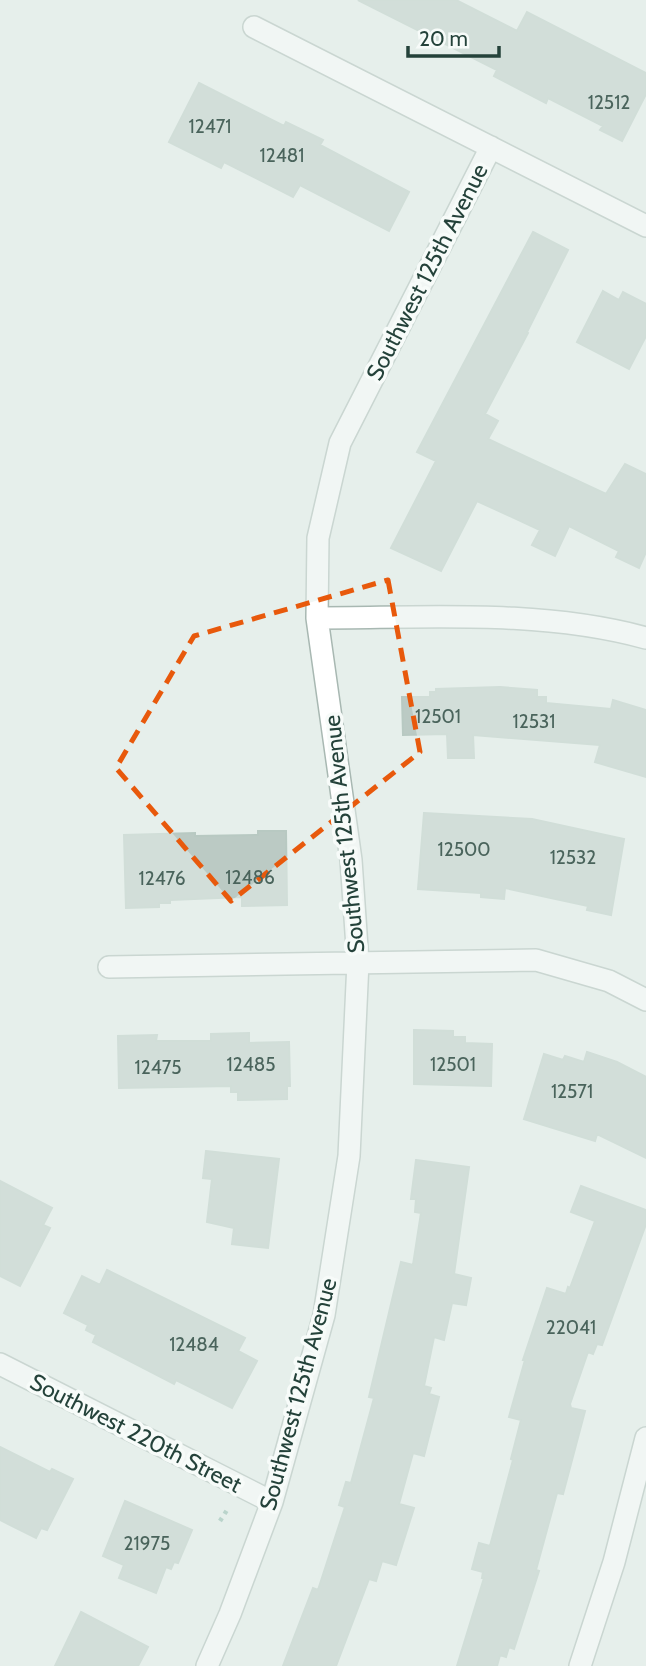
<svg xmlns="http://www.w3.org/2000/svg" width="646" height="1666" viewBox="0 0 646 1666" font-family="Cabin,sans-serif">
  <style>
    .building { fill: #bbcac4; stroke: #b8c9c2; stroke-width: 2 }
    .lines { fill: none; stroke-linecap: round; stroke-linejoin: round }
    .street-casing { stroke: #a8b8b2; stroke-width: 24 }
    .path { stroke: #86b3a5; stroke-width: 4.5; stroke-dasharray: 3.5 5; stroke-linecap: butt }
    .street { stroke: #fff; stroke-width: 21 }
    .marked { fill: none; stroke: #e8590c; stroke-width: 5; stroke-dasharray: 14 9; stroke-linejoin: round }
    .labels { text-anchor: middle; stroke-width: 7; stroke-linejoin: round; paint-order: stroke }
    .number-label { font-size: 19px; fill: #4a645c }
    .street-label { font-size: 23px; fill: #24423a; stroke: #f7fbf9 }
  </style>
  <rect width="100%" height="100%" fill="#e6efeb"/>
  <!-- building -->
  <path class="building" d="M 358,0 L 456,0 L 517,31 L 527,12 L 646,73 L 646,94 L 622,141 L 600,130 L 603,126 L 548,98 L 546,103 L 494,76 L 497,70 Z
    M 199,83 L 284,126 L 286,122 L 323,140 L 320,145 L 409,192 L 389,231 L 300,185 L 293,197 L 224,162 L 221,168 L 169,142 Z
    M 533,232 L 568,250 L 527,332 L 528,333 L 485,414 L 498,421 L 488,439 L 606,494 L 625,464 L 646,474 L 646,552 L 639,568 L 616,557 L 619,551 L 569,526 L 555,556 L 532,545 L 540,530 L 477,501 L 441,571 L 391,548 L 436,461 L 417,452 Z
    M 603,291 L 619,300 L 623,292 L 646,304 L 646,336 L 629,369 L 577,342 Z
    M 500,687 L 537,690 L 537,697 L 546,697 L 546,703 L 611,709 L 613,700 L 646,710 L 646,777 L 595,762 L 600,745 L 473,735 L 474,758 L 448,758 L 447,734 L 403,735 L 402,697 L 430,697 L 430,692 L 436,692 L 436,689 Z
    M 424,813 L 532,819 L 624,839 L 611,915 L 587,910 L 588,906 L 505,888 L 504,899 L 481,897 L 481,893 L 418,889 Z
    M 258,831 L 286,831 L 287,905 L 242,906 L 242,897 L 170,900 L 170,903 L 159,903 L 159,907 L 126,908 L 124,835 L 195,833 L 195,836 L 258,835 Z
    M 414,1030 L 453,1031 L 453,1037 L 465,1037 L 465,1043 L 492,1044 L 491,1086 L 414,1084 Z
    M 249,1033 L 249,1043 L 289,1042 L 290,1086 L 287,1086 L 287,1099 L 238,1100 L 238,1092 L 231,1092 L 231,1086 L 119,1088 L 118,1036 L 157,1035 L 156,1041 L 211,1041 L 211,1034 Z
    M 587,1052 L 617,1062 L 646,1077 L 646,1158 L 597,1134 L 595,1141 L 524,1119 L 544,1054 L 563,1060 L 565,1056 L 584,1062 Z
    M 206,1151 L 279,1159 L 268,1248 L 232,1244 L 234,1228 L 207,1222 L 212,1179 L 203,1178 Z
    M 416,1160 L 469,1167 L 454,1274 L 471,1278 L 466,1305 L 452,1303 L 444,1340 L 434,1337 L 424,1386 L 431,1388 L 429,1394 L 439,1397 L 424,1456 L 413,1453 L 399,1504 L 414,1508 L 396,1565 L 382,1561 L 376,1581 L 369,1579 L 336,1666 L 283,1666 L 313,1588 L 318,1590 L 345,1507 L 339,1505 L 346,1482 L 351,1483 L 374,1398 L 369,1397 L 401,1262 L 413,1265 L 421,1213 L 415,1212 L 416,1199 L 411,1199 Z
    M 0,1181 L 52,1208 L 43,1225 L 50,1228 L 20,1286 L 0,1276 Z
    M 581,1186 L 646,1210 L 646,1224 L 602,1345 L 597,1344 L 593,1354 L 588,1352 L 570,1404 L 571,1408 L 585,1411 L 563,1494 L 557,1493 L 536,1570 L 539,1571 L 514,1649 L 509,1647 L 506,1657 L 500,1655 L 497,1666 L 457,1666 L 484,1578 L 482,1578 L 483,1572 L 472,1569 L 479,1543 L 490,1546 L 513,1460 L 511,1459 L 521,1420 L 509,1417 L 525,1360 L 523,1360 L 547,1288 L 566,1294 L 568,1287 L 570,1288 L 595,1221 L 571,1212 Z
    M 107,1270 L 245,1338 L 238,1351 L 257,1361 L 232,1408 L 176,1380 L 174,1384 L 93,1342 L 96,1335 L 86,1330 L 88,1325 L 64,1313 L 82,1276 L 100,1285 Z
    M 0,1447 L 50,1472 L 52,1469 L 73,1479 L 47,1530 L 41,1528 L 36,1538 L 0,1520 Z
    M 125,1501 L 192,1530 L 178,1563 L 174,1562 L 171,1569 L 166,1567 L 156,1593 L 119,1578 L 124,1565 L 103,1556 Z
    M 81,1612 L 148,1647 L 138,1666 L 55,1666 Z"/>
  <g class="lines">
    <!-- street casing -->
    <g class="street-casing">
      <path id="street" d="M 254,27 L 646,226
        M 317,618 C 426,618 539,609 646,638
        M 109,967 L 536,960 L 609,981 L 646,1000
        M 0,1364 L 272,1502
        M 207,1666 L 230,1614 L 272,1502 L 324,1315 L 349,1156 L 358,962 L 351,860 L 317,618 L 318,538 L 340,443 L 491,147
        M 580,1666 L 614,1562 L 646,1438"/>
    </g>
    <!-- path -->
    <path class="path" d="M 220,1521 L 229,1507"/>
    <!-- street -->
    <use href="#street" class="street"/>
  </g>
  <!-- marked area -->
  <path d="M0 0H646V1666H0ZM 388,580 L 420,752 L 231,901 L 116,768 L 194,636 Z" fill="#e6efeb" fill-opacity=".55" fill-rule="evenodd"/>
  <path class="marked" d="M 388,580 L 420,752 L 231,901 L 116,768 L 194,636 Z"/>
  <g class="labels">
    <!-- number labels -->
    <g class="number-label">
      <text x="609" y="109">12512</text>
      <text x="210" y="133">12471</text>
      <text x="282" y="162">12481</text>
      <text x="438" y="723">12501</text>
      <text x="534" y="728">12531</text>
      <text x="464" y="856">12500</text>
      <text x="573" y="864">12532</text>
      <text x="250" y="884">12486</text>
      <text x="162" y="885">12476</text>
      <text x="251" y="1071">12485</text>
      <text x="453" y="1071">12501</text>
      <text x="158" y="1074">12475</text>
      <text x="572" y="1098">12571</text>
      <text x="571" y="1334">22041</text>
      <text x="194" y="1351">12484</text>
      <text x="147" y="1550">21975</text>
    </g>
    <!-- street labels -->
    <g class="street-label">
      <text transform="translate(427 272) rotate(-63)" y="8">Southwest 125th Avenue</text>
      <text transform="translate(344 834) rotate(-96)" y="8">Southwest 125th Avenue</text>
      <text transform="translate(298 1394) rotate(-75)" y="8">Southwest 125th Avenue</text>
      <text transform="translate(136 1433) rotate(27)" y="8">Southwest 220th Street</text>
    </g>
  </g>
  <!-- scale -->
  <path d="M408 46v10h91v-10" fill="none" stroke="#24423a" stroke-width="3.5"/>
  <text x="419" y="46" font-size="21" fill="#24423a" stroke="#f7fbf9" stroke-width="5" paint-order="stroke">20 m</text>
</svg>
